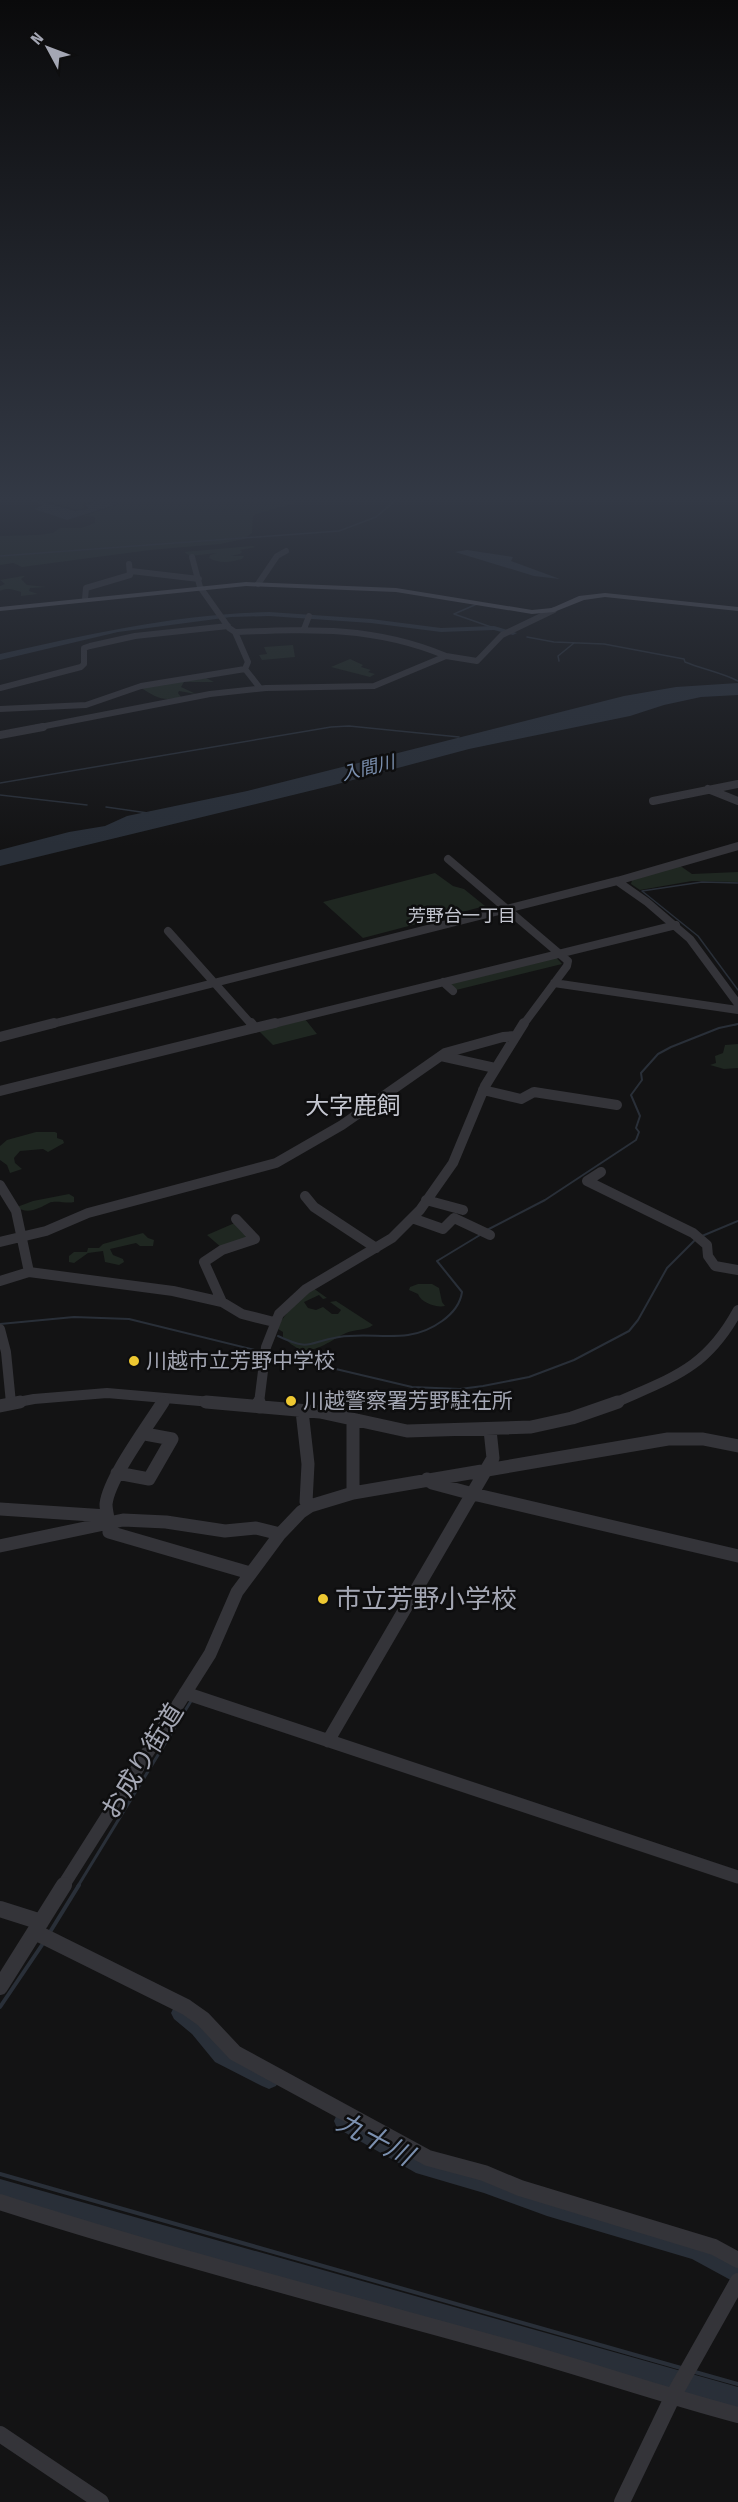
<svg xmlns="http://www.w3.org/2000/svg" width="738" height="2502" viewBox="0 0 738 2502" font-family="'Fira Sans Condensed','Noto Sans JP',sans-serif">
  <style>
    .green { fill: #1f2721 }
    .water { fill: #292f38 }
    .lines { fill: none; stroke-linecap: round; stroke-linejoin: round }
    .stream-far3 { stroke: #292f38; stroke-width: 1.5 }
    .stream-far2 { stroke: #292f38; stroke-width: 2 }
    .stream-far1 { stroke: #292f38; stroke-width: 3 }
    .stream { stroke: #292f38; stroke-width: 4 }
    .river { fill: #292f38; fill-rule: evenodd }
    .minor-far4 { stroke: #343439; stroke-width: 6 }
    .minor-far3 { stroke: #343439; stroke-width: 8 }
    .minor-far2 { stroke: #343439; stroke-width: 10 }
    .minor-far1 { stroke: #343439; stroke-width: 13 }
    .minor { stroke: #343439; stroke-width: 16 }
    .major { fill: #505058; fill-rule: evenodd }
    .poi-dot { fill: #eec831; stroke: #0e0e0f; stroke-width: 2 }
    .labels { text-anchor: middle; stroke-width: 5; stroke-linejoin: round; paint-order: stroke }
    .far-water-label { font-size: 18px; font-style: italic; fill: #7b90af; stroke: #0e0e0f }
    .far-neighbourhood-label { font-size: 18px; fill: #c5c7d1; stroke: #0e0e0f }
    .poi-label { font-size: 21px; fill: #a4a7b4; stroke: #0e0e0f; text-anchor: start }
    .quarter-label { font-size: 24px; fill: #c5c7d1; stroke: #0e0e0f }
    .near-poi-label { font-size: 26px; fill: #a4a7b4; stroke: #0e0e0f; text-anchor: start }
    .near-street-label { font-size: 26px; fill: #a4a7b4; stroke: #0e0e0f }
    .near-water-label { font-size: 27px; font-style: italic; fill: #7b90af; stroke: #0e0e0f }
  </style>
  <rect width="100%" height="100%" fill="#131314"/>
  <!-- green -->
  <path class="green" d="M 37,495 L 263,495 L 295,503 L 256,514 L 253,516 L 252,533 L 244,539 L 220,544 L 150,550 L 22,567 L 13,563 L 0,565 L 0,536 L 38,535 L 53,533 L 60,528 L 81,528 L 95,523 L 95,517 L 84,516 L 120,504 L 101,499 L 82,504 L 85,508 L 77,510 L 40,499 Z
    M 252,546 L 256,547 L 240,550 L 242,552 L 240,554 L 231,556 L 244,556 L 242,559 C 232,562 219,564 209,558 L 210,555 L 217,553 L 190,556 L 184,552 Z
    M 23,576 L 25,576 L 21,579 L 27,585 L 46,587 L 30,588 L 29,591 L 38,594 L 21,596 L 21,592 C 14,590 8,587 0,591 L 0,586 L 5,584 L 0,580 Z
    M 293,645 L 295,657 L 262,660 L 259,655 L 267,654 L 264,647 Z
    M 350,659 L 363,665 L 361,667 L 371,670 L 368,672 L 375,674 L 370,677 L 331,667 Z
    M 206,678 L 214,682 L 184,682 L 181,687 L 196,694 L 179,691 L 178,693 L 181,697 C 162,702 156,697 141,688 Z
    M 679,865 L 692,874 L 738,872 L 738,882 L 692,881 L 640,890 L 631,884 L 632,880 Z
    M 435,873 L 453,886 L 464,889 L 485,906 L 363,938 L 323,902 Z
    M 555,956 L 562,964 L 456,990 L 448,982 Z
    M 305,1019 L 317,1034 L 273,1045 L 259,1031 Z
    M 738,1044 L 738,1068 L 724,1069 L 710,1065 L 716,1063 L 715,1056 L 723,1053 L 725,1045 Z
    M 36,1132 L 55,1132 L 57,1133 L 57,1138 L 63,1140 L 64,1143 L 48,1152 L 43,1149 L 20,1151 L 14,1158 L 15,1163 L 22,1169 L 10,1173 L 7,1165 L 0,1160 L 0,1146 L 7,1140 Z
    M 69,1194 L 74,1197 L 74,1202 C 67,1204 56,1200 49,1203 C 40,1208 27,1215 17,1207 L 33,1201 Z
    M 237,1222 L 252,1238 L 222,1248 L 207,1235 Z
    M 143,1233 L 148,1238 L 154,1240 L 153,1246 L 140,1246 L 136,1243 L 110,1249 L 113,1255 L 123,1259 L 124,1262 L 119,1265 L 105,1262 L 103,1251 L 88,1253 L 74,1263 L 69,1262 L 69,1256 L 74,1252 L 87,1252 L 88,1248 L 99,1248 L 103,1244 Z
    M 418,1284 L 432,1284 L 439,1288 L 442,1302 L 445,1306 C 437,1308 421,1303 418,1294 L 409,1290 L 410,1287 Z
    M 313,1288 L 327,1298 L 323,1299 L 319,1295 L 304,1302 L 308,1308 L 316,1310 L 323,1307 L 332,1314 L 338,1314 L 341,1310 L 330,1302 L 336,1301 L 373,1325 C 365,1331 355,1329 346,1333 C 332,1339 310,1359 294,1346 C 290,1344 287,1340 283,1337 L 283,1332 L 278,1329 L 278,1325 L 293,1305 Z"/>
  <!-- water -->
  <path class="water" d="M 103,499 L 118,504 L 67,520 L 34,509 L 43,505 L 31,501 L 35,500 L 75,511 L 89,509 L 85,505 Z
    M 467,550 L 513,557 L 511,561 L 560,579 L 534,576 L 455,552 Z
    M 738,683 L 738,695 L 701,697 L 664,705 L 630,716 L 469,749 L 334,785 L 0,866 L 0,850 L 69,832 L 105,826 L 127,816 L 247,791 L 624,696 L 676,687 Z"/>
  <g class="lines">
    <!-- stream-far3 -->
    <path class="stream-far3" d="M 0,556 L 339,531 L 376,517 L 402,495
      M 477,604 L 454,614 L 494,628
      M 527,637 L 554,642 L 604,644 L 684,659 L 685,662 C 702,669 723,673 738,681
      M 559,661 L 558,656 L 574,643
      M 0,783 L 331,727 L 349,726 L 459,737
      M 0,795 L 87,805
      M 106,807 L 148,813
      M 738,883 L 702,882 L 642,891 L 698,936 L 738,990
      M 734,1025 L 738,1024"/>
    <!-- stream-far2 -->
    <path class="stream-far2" d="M 487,1230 L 545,1200 L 636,1140 L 639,1132 L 636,1128 L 640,1116 L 631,1095 L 642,1080 L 641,1073 L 658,1054 L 671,1047 L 719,1028 L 738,1024
      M 702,1236 L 738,1221
      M 0,1324 L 74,1317 L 129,1319 L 263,1352
      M 278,1336 C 312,1352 307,1342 339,1337 C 362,1333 385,1338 408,1335 C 430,1332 459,1315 462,1292 L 437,1261 L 480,1235
      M 268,1353 L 412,1387 L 460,1389 L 483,1386 L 529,1377 L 574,1360 L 629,1331 L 638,1320 L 667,1268 L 694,1241"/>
    <!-- stream-far1 -->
    <path class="stream-far1" d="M 78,1886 L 191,1701"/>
    <!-- stream -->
    <path class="stream" d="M 50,1932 L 79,1885
      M 0,2007 L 42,1945
      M 0,2174 L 681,2368
      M 695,2372 L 738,2384"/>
    <!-- river -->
    <path class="river" d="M 269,612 L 371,619 L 441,628 L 494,626 L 517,633 L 513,635 L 494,630 L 441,632 L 371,623 L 269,616 L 231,617 L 118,632 L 0,660 L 0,654 C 89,634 177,614 269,612 Z
      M 181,2004 C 204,2013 212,2036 229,2050 C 242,2060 262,2066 276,2074 L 279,2080 L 276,2086 L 269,2089 L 262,2086 L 215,2062 L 192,2034 L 174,2019 L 171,2013 L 174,2007 Z
      M 344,2112 L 429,2158 L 484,2173 L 547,2196 L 697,2240 L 738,2261 L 738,2284 L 692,2259 L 547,2216 L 484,2193 L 416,2173 L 337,2128 L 334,2121 L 337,2114 Z
      M 0,2179 L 738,2387 L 738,2411 L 0,2199 Z"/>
    <!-- minor-far4 -->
    <path class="minor-far4" d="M 131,571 L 199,579
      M 258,584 L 277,556 L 286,551
      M 85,599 L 86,588 L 130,575 L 129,564
      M 304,629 L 309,616
      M 235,632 C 310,629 375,626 446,656
      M 245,669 L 260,688
      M 0,688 L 81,667 L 84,664 L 84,648 L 90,646 L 135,636 L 228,626
      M 0,709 L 86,705 L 141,686 L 245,669 L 248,662 L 235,632 L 229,628 L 200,587 L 192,557
      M 35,728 L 210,694 L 266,688 L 374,686 L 446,656 L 477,661 L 502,635 L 554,610"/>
    <!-- minor-far3 -->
    <path class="minor-far3" d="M 0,735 L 43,727
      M 708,789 L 738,801
      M 653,801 L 738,784
      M 448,859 L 568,961 L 567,966 L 523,1025
      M 617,881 L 647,902 L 690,939 L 738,1004
      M 168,931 L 252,1025
      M 443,982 L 453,991
      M 554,983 L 738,1010
      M 48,1025 L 617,881 L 738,846
      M 269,1025 L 676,925"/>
    <!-- minor-far2 -->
    <path class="minor-far2" d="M 251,1023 L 255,1028
      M 0,1037 L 54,1023
      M 441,1056 L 495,1068
      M 483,1090 L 521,1099 L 534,1092 L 617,1105
      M 0,1091 L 275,1023
      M 601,1172 L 587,1181 L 693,1233 L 707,1245 L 708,1256 L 715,1266 L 738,1270
      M 0,1185 L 16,1211 L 29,1272
      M 305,1196 L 314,1207 L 376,1248
      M 426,1200 L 463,1210
      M 412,1218 L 443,1229 L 454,1218 L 490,1235
      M 0,1242 L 46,1231 L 88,1213 L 276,1163 L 342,1125 L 445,1053 L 503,1037 L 515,1036
      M 0,1281 L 29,1272 L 173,1291 L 222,1302 L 242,1314 L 274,1322
      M 222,1302 L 204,1262 L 222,1250 L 255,1239 L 236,1219
      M 0,1329 L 6,1352 L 11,1403
      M 13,1403 L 34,1399 L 107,1393 L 223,1403
      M 162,1403 L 165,1398
      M 259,1403 L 266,1347 L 279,1314 L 306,1289 L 392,1238 L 420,1210 L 453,1163 L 485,1086 L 524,1023
      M 615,1403 C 673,1377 706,1369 738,1310"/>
    <!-- minor-far1 -->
    <path class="minor-far1" d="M 163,1402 C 148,1426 109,1478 106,1504 C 106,1513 110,1522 109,1532 L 250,1573
      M 206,1402 L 320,1412 L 407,1431 L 531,1427 L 572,1418 L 618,1402
      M 0,1406 L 20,1402
      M 259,1407 L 259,1402
      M 302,1411 L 308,1464 L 306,1502 L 310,1506
      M 117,1473 L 149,1479 L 172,1439 L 145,1434
      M 427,1479 L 432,1483 L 473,1494 L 738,1556
      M 353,1493 L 353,1424 L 356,1420
      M 0,1509 L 107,1516
      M 0,1546 L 123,1520 L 166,1522 L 225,1531 L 256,1528 L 280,1534
      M 185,1693 L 738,1877
      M 328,1741 L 493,1458 L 490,1430
      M 63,1886 L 210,1654 L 237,1592 L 280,1534 L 301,1512 L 310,1506 L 353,1493 L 668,1439 L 703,1439 L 738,1446"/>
    <!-- minor -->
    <path class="minor" d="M 0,1909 L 41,1922
      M 35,1932 L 186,2007 L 203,2019 L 235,2053 L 428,2158 L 484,2173 L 520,2188 L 714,2247 L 738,2260
      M 0,1987 L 64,1885
      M 0,2202 C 169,2256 341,2301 511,2348 C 587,2369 662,2395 738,2415
      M 0,2434 L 101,2502
      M 622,2502 L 672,2398 L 738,2281"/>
    <!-- major -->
    <path class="major" d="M 246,582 L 396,588 L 532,610 L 552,608 L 579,596 L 605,593 L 738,607 L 738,611 L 605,597 L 584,600 L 554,612 L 532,614 L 396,592 L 246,586 L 0,611 L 0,607 Z"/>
  </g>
  <!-- sky -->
  <linearGradient id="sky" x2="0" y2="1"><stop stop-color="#0a0a0b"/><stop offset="0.59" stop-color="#333945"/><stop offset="1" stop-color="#333945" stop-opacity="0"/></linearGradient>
  <rect width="738" height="846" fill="url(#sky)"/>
  <!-- markers -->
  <g class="poi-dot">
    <circle cx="134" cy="1361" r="6"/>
    <circle cx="291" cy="1401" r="6"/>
    <circle cx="323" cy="1599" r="6"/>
  </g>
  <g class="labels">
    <!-- far-water labels -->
    <g class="far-water-label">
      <text transform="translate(368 768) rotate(-14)" y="6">入間川</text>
    </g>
    <!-- far-neighbourhood labels -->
    <g class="far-neighbourhood-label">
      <text x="462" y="922">芳野台一丁目</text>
    </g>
    <!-- poi labels -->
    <g class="poi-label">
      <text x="146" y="1368">川越市立芳野中学校</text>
      <text x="303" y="1408">川越警察署芳野駐在所</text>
    </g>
    <!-- quarter labels -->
    <g class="quarter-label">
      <text x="353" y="1114">大字鹿飼</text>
    </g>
    <!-- near-poi labels -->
    <g class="near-poi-label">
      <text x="335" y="1608">市立芳野小学校</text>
    </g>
    <!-- near-street labels -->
    <g class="near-street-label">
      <text transform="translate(142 1761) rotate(-58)" y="9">お成り街道</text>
    </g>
    <!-- near-water labels -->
    <g class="near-water-label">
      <text transform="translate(375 2139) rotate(28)" y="9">九十川</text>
    </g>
  </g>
  <!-- north arrow -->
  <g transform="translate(48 48) rotate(311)" stroke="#0e0e0f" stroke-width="4.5" paint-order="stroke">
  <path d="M0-4.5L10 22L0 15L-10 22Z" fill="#a4a7b4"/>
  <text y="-9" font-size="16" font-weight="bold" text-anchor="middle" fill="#a4a7b4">N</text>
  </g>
</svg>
